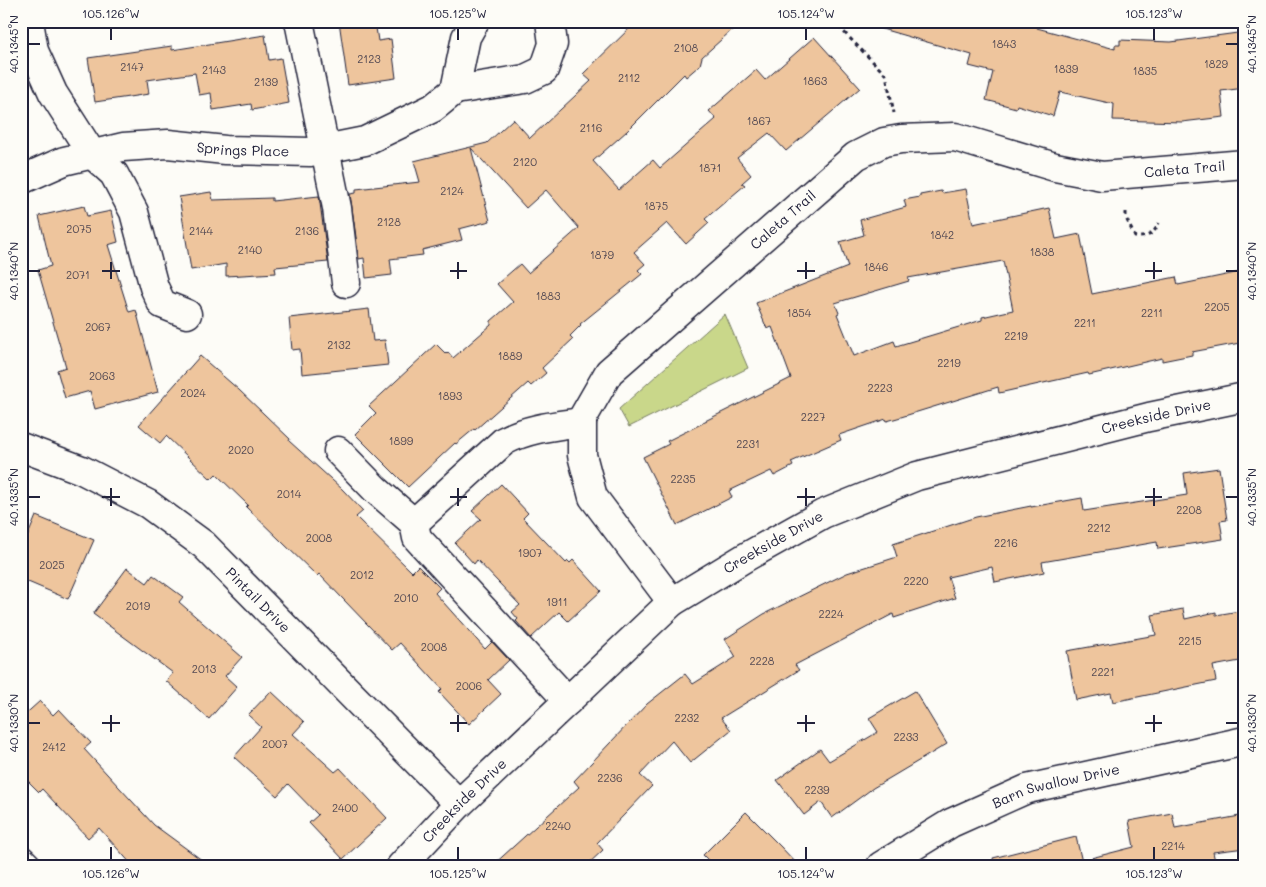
<svg xmlns="http://www.w3.org/2000/svg" width="1266" height="887" viewBox="0 0 1266 887" font-family="Mali,sans-serif">
  <style>
    .green { fill: #c9d78a; stroke: #767c62 }
    .building { fill: #eec59d; stroke: #22223b; fill-rule: evenodd }
    .lines { fill: none; stroke-linecap: round; stroke-linejoin: round }
    .minor-casing { stroke: #22223b; stroke-width: 31 }
    .path { stroke: #22223b; stroke-width: 3; stroke-dasharray: 4 4; stroke-linecap: butt }
    .minor { stroke: #fdfcf7; stroke-width: 28 }
    .ticks { fill: none; stroke: #22223b; stroke-width: 2 }
    .labels { text-anchor: middle; stroke-width: 4.5; stroke-linejoin: round; paint-order: stroke }
    .number-label { font-size: 11px; fill: #554b54 }
    .street-label { font-size: 14px; fill: #22223b; stroke: #fdfcf7 }
    .neatline { fill: none; stroke: #22223b; stroke-width: 2 }
    .ticks-label { font-size: 12px; text-anchor: middle; fill: #22223b }
  </style>
  <rect width="100%" height="100%" fill="#fdfcf7"/>
  <filter id="ink" filterUnits="userSpaceOnUse"><feTurbulence type="fractalNoise" baseFrequency=".02" numOctaves="2"/><feDisplacementMap in="SourceGraphic" scale="10" xChannelSelector="R" yChannelSelector="G"/><feConvolveMatrix kernelMatrix="1 2 1 2 8 2 1 2 1" color-interpolation-filters="sRGB"/></filter>
  <g filter="url(#ink)">
    <!-- green -->
    <path class="green" d="M 725,314 L 748,368 L 629,427 L 619,409 Z"/>
    <!-- building -->
    <path class="building" d="M 339,21 L 375,21 L 378,41 L 391,39 L 396,78 L 348,85 Z
      M 637,21 L 742,21 L 702,57 L 700,65 L 686,77 L 684,74 L 627,131 L 593,161 L 619,190 L 653,160 L 660,168 L 716,119 L 709,111 L 756,70 L 765,80 L 814,37 L 860,88 L 786,151 L 769,133 L 737,158 L 751,175 L 742,183 L 745,185 L 705,219 L 709,223 L 686,244 L 667,223 L 634,252 L 645,264 L 638,270 L 642,274 L 580,324 L 581,325 L 570,336 L 573,339 L 542,368 L 546,373 L 531,386 L 528,383 L 475,430 L 474,429 L 456,444 L 455,443 L 408,487 L 355,434 L 376,413 L 369,406 L 436,344 L 446,354 L 448,352 L 453,358 L 491,325 L 491,321 L 513,302 L 497,284 L 520,264 L 528,273 L 579,228 L 546,190 L 526,208 L 471,148 L 490,221 L 459,229 L 462,240 L 422,250 L 423,255 L 390,259 L 392,275 L 366,278 L 364,258 L 359,259 L 350,194 L 356,193 L 356,189 L 420,182 L 414,161 L 487,143 L 513,119 L 530,138 L 591,81 L 583,74 Z
      M 876,21 L 1039,21 L 1037,28 L 1115,49 L 1115,45 L 1120,45 L 1120,40 L 1171,42 L 1245,32 L 1245,88 L 1221,91 L 1224,117 L 1182,122 L 1113,120 L 1114,104 L 1060,92 L 1053,116 L 1017,105 L 1016,108 L 986,100 L 993,72 L 969,66 L 972,55 L 875,27 Z
      M 265,35 L 269,60 L 281,58 L 289,103 L 252,110 L 251,104 L 213,110 L 211,93 L 199,95 L 195,73 L 147,80 L 149,94 L 95,102 L 88,58 L 172,46 L 172,50 Z
      M 966,189 L 973,224 L 1049,208 L 1056,239 L 1080,234 L 1092,294 L 1176,277 L 1178,285 L 1245,271 L 1245,342 L 1192,352 L 1192,355 L 1162,361 L 1162,358 L 1089,375 L 1088,373 L 999,393 L 998,387 L 901,417 L 887,421 L 886,419 L 839,435 L 841,440 L 791,462 L 793,466 L 774,476 L 771,471 L 729,491 L 732,497 L 677,525 L 643,457 L 669,444 L 667,441 L 703,423 L 703,422 L 791,378 L 772,327 L 767,329 L 756,303 L 848,267 L 840,242 L 864,235 L 860,220 L 906,207 L 904,200 L 920,197 L 920,195 L 941,191 L 942,193 ZM 1003,261 L 1013,310 L 982,317 L 982,320 L 896,346 L 894,341 L 854,356 L 837,314 L 839,313 L 835,303 L 909,281 L 908,278 Z
      M 211,192 L 213,200 L 272,198 L 272,201 L 319,196 L 328,262 L 275,267 L 276,273 L 226,276 L 226,264 L 191,270 L 179,197 Z
      M 84,206 L 87,216 L 111,211 L 118,242 L 108,245 L 129,312 L 136,310 L 158,392 L 95,409 L 90,391 L 65,398 L 57,370 L 66,367 L 38,270 L 51,266 L 39,216 Z
      M 369,309 L 373,341 L 385,340 L 388,365 L 302,374 L 300,349 L 292,350 L 289,318 Z
      M 200,356 L 239,390 L 290,439 L 289,441 L 342,489 L 363,511 L 356,517 L 412,572 L 418,566 L 440,588 L 435,593 L 485,649 L 492,642 L 509,660 L 488,680 L 501,694 L 469,724 L 439,692 L 442,689 L 400,643 L 392,650 L 319,574 L 317,576 L 246,507 L 248,505 L 216,474 L 211,479 L 166,436 L 160,443 L 139,425 Z
      M 1219,468 L 1227,520 L 1220,521 L 1223,539 L 1158,549 L 1157,542 L 1042,562 L 1044,572 L 995,582 L 992,567 L 948,577 L 955,598 L 894,618 L 893,614 L 795,665 L 799,670 L 721,718 L 731,730 L 690,763 L 672,741 L 640,775 L 652,786 L 597,843 L 603,850 L 586,866 L 492,866 L 579,787 L 574,781 L 647,704 L 685,674 L 693,684 L 736,657 L 725,639 L 764,614 L 847,573 L 897,557 L 893,544 L 976,517 L 1031,506 L 1031,507 L 1082,498 L 1084,511 L 1187,495 L 1184,473 Z
      M 501,484 L 528,513 L 523,518 L 566,563 L 568,561 L 570,563 L 573,560 L 601,591 L 568,621 L 559,612 L 531,638 L 516,621 L 518,619 L 512,612 L 520,605 L 477,560 L 474,564 L 455,543 L 481,519 L 472,511 Z
      M 36,516 L 94,540 L 68,599 L 21,579 L 21,552 Z
      M 127,568 L 147,583 L 153,575 L 183,597 L 179,602 L 242,657 L 225,676 L 237,687 L 209,719 L 166,681 L 173,673 L 93,614 Z
      M 1183,609 L 1185,619 L 1216,612 L 1216,615 L 1245,610 L 1245,660 L 1213,666 L 1216,681 L 1113,702 L 1111,693 L 1076,700 L 1067,651 L 1156,635 L 1152,615 Z
      M 271,691 L 304,722 L 293,734 L 335,772 L 340,768 L 387,818 L 343,859 L 309,823 L 318,815 L 288,784 L 277,796 L 234,757 L 261,727 L 248,715 Z
      M 915,691 L 947,744 L 873,788 L 832,818 L 821,802 L 804,815 L 777,780 L 820,749 L 829,761 L 878,732 L 869,718 Z
      M 40,701 L 53,715 L 59,709 L 91,743 L 84,749 L 154,825 L 210,866 L 133,866 L 99,828 L 88,838 L 42,789 L 39,792 L 21,774 L 21,718 Z
      M 746,812 L 781,847 L 799,866 L 714,866 L 703,855 Z
      M 1172,813 L 1175,828 L 1245,815 L 1245,848 L 1213,852 L 1216,866 L 1092,866 L 1091,858 L 1134,847 L 1129,821 Z
      M 1076,837 L 1083,866 L 994,866 L 993,858 Z"/>
    <g class="lines">
      <!-- minor casing -->
      <g class="minor-casing">
        <g id="minor">
          <path d="M 29,21 L 34,51 L 53,93 L 92,154 L 114,174 L 134,212 L 154,287 L 162,304 L 187,314"/>
          <path d="M 299,21 L 337,208 L 346,283"/>
          <path d="M 475,21 L 466,37 L 455,90 L 525,79 L 544,70 L 553,44 L 550,21"/>
          <path id="s1" d="M 21,180 L 64,161 L 123,147 L 168,144 L 225,150 L 310,152 L 365,141 L 433,108 L 455,90"/>
          <path id="s2" d="M 21,447 L 82,470 L 148,504 L 204,545 L 459,804"/>
          <path d="M 338,451 L 375,489 L 414,523"/>
          <path id="s3" d="M 672,602 L 593,497 L 582,455 L 582,419 L 609,372 L 856,156 L 884,142 L 901,139 L 955,137 L 1055,167 L 1102,176 L 1245,164"/>
          <path d="M 568,701 L 417,538 L 414,523 L 504,441 C 529,428 554,426 582,422"/>
          <path d="M 21,860 L 27,866"/>
          <path id="s4" d="M 401,866 L 459,804 L 672,602 L 746,557 L 823,514 L 917,476 L 1149,417 L 1245,397"/>
          <path id="s5" d="M 881,866 L 951,823 L 1027,789 L 1245,741"/>
        </g>
      </g>
      <!-- path -->
      <path class="path" d="M 833,21 L 886,75 L 894,113
        M 1126,212 L 1126,218 L 1135,237 C 1147,238 1154,234 1159,223"/>
      <!-- minor -->
      <use href="#minor" class="minor"/>
    </g>
  </g>
  <!-- ticks -->
  <path class="ticks" d="M 111,28 L 111,40M 458,28 L 458,40M 806,28 L 806,40M 1154,28 L 1154,40M 28,44 L 40,44M 1226,44 L 1238,44M 111,262 L 111,279M 458,262 L 458,279M 806,262 L 806,279M 1154,262 L 1154,279M 28,271 L 40,271M 102,271 L 120,271M 450,271 L 467,271M 797,271 L 815,271M 1145,271 L 1162,271M 1226,271 L 1238,271M 111,488 L 111,506M 458,488 L 458,506M 806,488 L 806,506M 1154,488 L 1154,506M 28,497 L 40,497M 102,497 L 120,497M 450,497 L 467,497M 797,497 L 815,497M 1145,497 L 1162,497M 1226,497 L 1238,497M 111,715 L 111,732M 458,715 L 458,732M 806,715 L 806,732M 1154,715 L 1154,732M 28,723 L 40,723M 102,723 L 120,723M 450,723 L 467,723M 797,723 L 815,723M 1145,723 L 1162,723M 1226,723 L 1238,723M 111,847 L 111,860M 458,847 L 458,860M 806,847 L 806,860M 1154,847 L 1154,860"/>
  <g class="labels">
    <!-- number labels -->
    <g class="number-label">
      <text x="1004" y="48">1843</text>
      <text x="686" y="52">2108</text>
      <text x="369" y="63">2123</text>
      <text x="1216" y="68">1829</text>
      <text x="132" y="71">2147</text>
      <text x="1066" y="73">1839</text>
      <text x="214" y="74">2143</text>
      <text x="1145" y="75">1835</text>
      <text x="629" y="82">2112</text>
      <text x="815" y="85">1863</text>
      <text x="266" y="86">2139</text>
      <text x="759" y="125">1867</text>
      <text x="591" y="132">2116</text>
      <text x="525" y="166">2120</text>
      <text x="710" y="172">1871</text>
      <text x="452" y="195">2124</text>
      <text x="656" y="210">1875</text>
      <text x="389" y="226">2128</text>
      <text x="79" y="233">2075</text>
      <text x="201" y="235">2144</text>
      <text x="307" y="235">2136</text>
      <text x="942" y="239">1842</text>
      <text x="250" y="254">2140</text>
      <text x="1042" y="256">1838</text>
      <text x="602" y="259">1879</text>
      <text x="876" y="271">1846</text>
      <text x="78" y="279">2071</text>
      <text x="548" y="300">1883</text>
      <text x="1217" y="311">2205</text>
      <text x="799" y="317">1854</text>
      <text x="1152" y="317">2211</text>
      <text x="1085" y="327">2211</text>
      <text x="98" y="331">2067</text>
      <text x="1016" y="340">2219</text>
      <text x="339" y="349">2132</text>
      <text x="510" y="360">1889</text>
      <text x="949" y="367">2219</text>
      <text x="102" y="380">2063</text>
      <text x="880" y="392">2223</text>
      <text x="193" y="397">2024</text>
      <text x="450" y="400">1893</text>
      <text x="813" y="421">2227</text>
      <text x="401" y="445">1899</text>
      <text x="748" y="448">2231</text>
      <text x="241" y="454">2020</text>
      <text x="683" y="483">2235</text>
      <text x="289" y="498">2014</text>
      <text x="1189" y="514">2208</text>
      <text x="1099" y="532">2212</text>
      <text x="319" y="542">2008</text>
      <text x="1006" y="547">2216</text>
      <text x="530" y="557">1907</text>
      <text x="52" y="569">2025</text>
      <text x="362" y="579">2012</text>
      <text x="916" y="585">2220</text>
      <text x="406" y="602">2010</text>
      <text x="557" y="606">1911</text>
      <text x="138" y="610">2019</text>
      <text x="831" y="618">2224</text>
      <text x="1190" y="645">2215</text>
      <text x="434" y="651">2008</text>
      <text x="762" y="665">2228</text>
      <text x="204" y="673">2013</text>
      <text x="1103" y="676">2221</text>
      <text x="469" y="690">2006</text>
      <text x="687" y="722">2232</text>
      <text x="906" y="741">2233</text>
      <text x="275" y="748">2007</text>
      <text x="54" y="751">2412</text>
      <text x="610" y="782">2236</text>
      <text x="817" y="794">2239</text>
      <text x="345" y="812">2400</text>
      <text x="558" y="830">2240</text>
      <text x="1173" y="850">2214</text>
    </g>
    <!-- street labels -->
    <g class="street-label">
      <text dy="5" stroke="none"><textPath href="#s1" startOffset="228">Springs Place</textPath></text>
      <text dy="5" stroke="none"><textPath href="#s3" startOffset="931">Caleta Trail</textPath></text>
      <text dy="5" stroke="none"><textPath href="#s3" startOffset="496">Caleta Trail</textPath></text>
      <text dy="5" stroke="none"><textPath href="#s4" startOffset="901">Creekside Drive</textPath></text>
      <text dy="5" stroke="none"><textPath href="#s4" startOffset="496">Creekside Drive</textPath></text>
      <text dy="5" stroke="none"><textPath href="#s2" startOffset="286">Pintail Drive</textPath></text>
      <text dy="5" stroke="none"><textPath href="#s5" startOffset="194">Barn Swallow Drive</textPath></text>
      <text dy="5" stroke="none"><textPath href="#s4" startOffset="91">Creekside Drive</textPath></text>
    </g>
  </g>
  <!-- margin -->
  <rect width="1266" height="887" fill="none" stroke="#fdfcf7" stroke-width="55"/>
  <rect x="28" y="28" width="1210" height="832" class="neatline"/>
  <g class="ticks-label">
    <text x="111" y="18">105.126°W</text>
    <text x="458" y="18">105.125°W</text>
    <text x="806" y="18">105.124°W</text>
    <text x="1154" y="18">105.123°W</text>
    <text transform="translate(14 44) rotate(-90)" y="4">40.1345°N</text>
    <text transform="translate(1252 44) rotate(-90)" y="4">40.1345°N</text>
    <text transform="translate(14 271) rotate(-90)" y="4">40.1340°N</text>
    <text transform="translate(1252 271) rotate(-90)" y="4">40.1340°N</text>
    <text transform="translate(14 497) rotate(-90)" y="4">40.1335°N</text>
    <text transform="translate(1252 497) rotate(-90)" y="4">40.1335°N</text>
    <text transform="translate(14 723) rotate(-90)" y="4">40.1330°N</text>
    <text transform="translate(1252 723) rotate(-90)" y="4">40.1330°N</text>
    <text x="111" y="878">105.126°W</text>
    <text x="458" y="878">105.125°W</text>
    <text x="806" y="878">105.124°W</text>
    <text x="1154" y="878">105.123°W</text>
  </g>
</svg>
